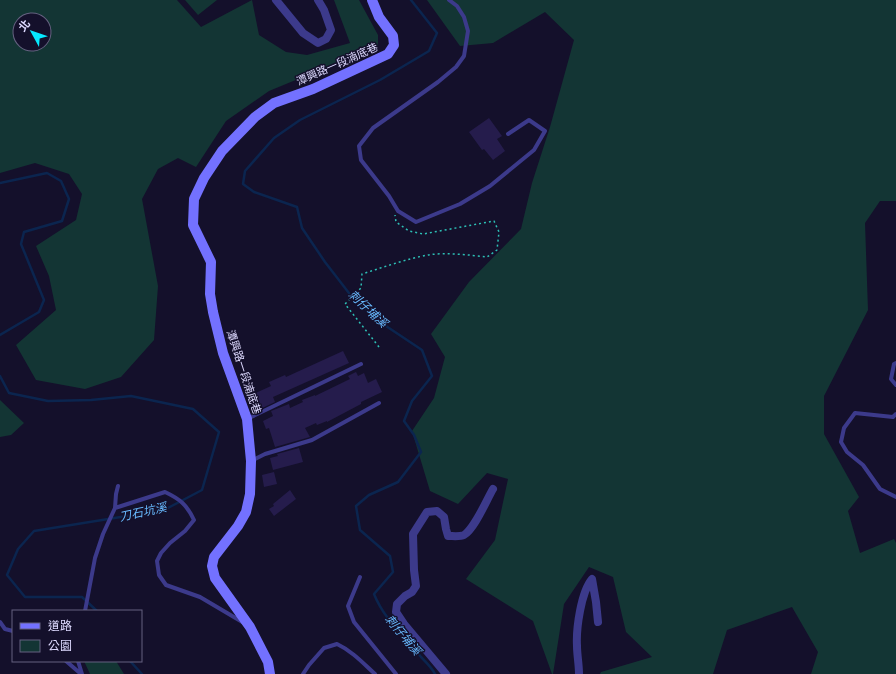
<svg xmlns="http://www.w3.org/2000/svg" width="896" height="674" viewBox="0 0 896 674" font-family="'IBM Plex Sans','Noto Sans TC',sans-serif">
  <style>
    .green { fill: #133534; fill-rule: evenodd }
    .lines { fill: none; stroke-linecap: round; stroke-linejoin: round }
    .stream { stroke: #0b254f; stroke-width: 2.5 }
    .building { fill: #251c4c }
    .path { stroke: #2dc0b6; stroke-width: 1.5; stroke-dasharray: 2 3; stroke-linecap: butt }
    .lane { stroke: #3c3a8b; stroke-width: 4 }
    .street { stroke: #3c3a8b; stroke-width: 8 }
    .secondary { stroke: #7371ff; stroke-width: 10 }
    .labels { text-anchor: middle; stroke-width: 3; stroke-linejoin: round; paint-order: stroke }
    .street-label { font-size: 11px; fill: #dedaff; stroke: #14102b }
    .water-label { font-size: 12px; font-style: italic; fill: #68baff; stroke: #14102b }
  </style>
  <rect width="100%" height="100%" fill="#14102b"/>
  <!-- green -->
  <path class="green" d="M 0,0 L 177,0 L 201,27 L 252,0 L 259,35 L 286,52 L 307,55 L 350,43 L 334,0 L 359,0 L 378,35 L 378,46 L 269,91 L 226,121 L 196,167 L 178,158 L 158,169 L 142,199 L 158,286 L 154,340 L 121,377 L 85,389 L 36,380 L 16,345 L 56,310 L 49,276 L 36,246 L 76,220 L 82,194 L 69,174 L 35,163 L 0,173 ZM 20,20 L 44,20 L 44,44 L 20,44 Z
    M 185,0 L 217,0 L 198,15 Z
    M 427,0 L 896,0 L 896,201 L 880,201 L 865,223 L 868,310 L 824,396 L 824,434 L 859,497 L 848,511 L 860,553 L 894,539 L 896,543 L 896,674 L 811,674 L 818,652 L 792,607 L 727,630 L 713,674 L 600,674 L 601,672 L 652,657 L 626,632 L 613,577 L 589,567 L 564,604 L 553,674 L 552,674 L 533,621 L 466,579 L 495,540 L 508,479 L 487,473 L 458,504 L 430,491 L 412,431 L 434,398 L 445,357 L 431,334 L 469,282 L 521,229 L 532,183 L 550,127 L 574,40 L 545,12 L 493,43 L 460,46 Z
    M 0,400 L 24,423 L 11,435 L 0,437 Z
    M 84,661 L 116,661 L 124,674 L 90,674 Z"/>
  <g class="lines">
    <!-- stream -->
    <path class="stream" d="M 411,0 L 437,33 L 429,51 L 380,80 L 300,120 L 274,138 L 245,171 L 243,184 L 254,192 L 297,207 L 302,228 L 325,262 L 352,297 L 386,326 L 422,350 L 432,376 L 412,401 L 404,421 L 414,435 L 421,452 L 398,482 L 369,495 L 356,506 L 360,530 L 390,556 L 393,572 L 374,594 C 384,619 404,636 421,657 C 426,662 432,668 435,674
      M 0,183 L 47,173 L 61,181 L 69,199 L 62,221 L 24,232 L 21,244 L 44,300 L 39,312 L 0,335
      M 0,376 L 9,393 L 48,401 L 91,400 L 131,396 L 193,409 L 219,432 L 202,490 L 164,510 L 34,531 L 18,549 L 7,575 L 25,597 L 82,597 L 97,611
      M 130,661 L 142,674"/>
  </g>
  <!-- building -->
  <path class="building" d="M 489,118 L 502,136 L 497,139 L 505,151 L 493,160 L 484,149 L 482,150 L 469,132 Z
    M 343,351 L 349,363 L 273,397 L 275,402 L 256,411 L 249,396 L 271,386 L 269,382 L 285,375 L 286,377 Z
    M 356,372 L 358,376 L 364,373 L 368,383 L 376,379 L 382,392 L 361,402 L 361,404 L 327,422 L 327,421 L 317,425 L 316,423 L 305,428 L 310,437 L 275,447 L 269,428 L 266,429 L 263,421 L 273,416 L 271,411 L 289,404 L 290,408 L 303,402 L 302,400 L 315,395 L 315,396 L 350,379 L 348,376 Z
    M 299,448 L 303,462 L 273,470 L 270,458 L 278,456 L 277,454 Z
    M 274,472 L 277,484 L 264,487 L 262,475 Z
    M 290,490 L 296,499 L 274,516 L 269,509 L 274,506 L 273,504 Z"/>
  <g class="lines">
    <!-- path -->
    <path class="path" d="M 379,347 L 345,304 L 361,288 L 362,274 C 384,267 406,259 428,255 C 446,252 469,255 487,257 L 497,250 L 499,232 L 494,221 L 423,234 L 409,231 L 396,222 L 395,215"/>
    <!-- lane -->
    <path class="lane" d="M 449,0 L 457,6 L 464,17 L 468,31 L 464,56 L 456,67 L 438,82 L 373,128 L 359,146 L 361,160 L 389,196 L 398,211 L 416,222 L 460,204 L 490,186 L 534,150 L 545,131 L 529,120 L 508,134
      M 896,363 L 894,364 L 891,379 L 896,385
      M 896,414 L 893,417 L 855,413 L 844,428 L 841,442 L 847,452 L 863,465 L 880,489 L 896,497
      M 247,419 L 361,364
      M 251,461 L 265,454 L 312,440 L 379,403
      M 115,508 L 165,492 C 180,499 187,505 194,520 L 185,531 L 170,543 L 161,553 L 157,561 L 159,575 L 166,585 L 200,597 L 244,623
      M 360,577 L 348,606 L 354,622 L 396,674
      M 85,611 L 95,558 L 103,534 L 115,508 L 116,494 L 118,486
      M 0,622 L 5,629 L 13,631
      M 66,661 L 81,674
      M 78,661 L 82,674
      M 303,674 L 309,665 L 324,648 L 337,644 C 352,651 363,663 375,674"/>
    <!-- street -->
    <path class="street" d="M 276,0 L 303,33 L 318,43 L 326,39 L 331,30 L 324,10 L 318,0
      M 446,674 L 404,624 L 396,612 L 397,604 L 405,596 L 412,592 L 416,586 L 414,570 L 413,534 L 427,512 L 437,511 L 444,517 L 446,529 L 448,536 C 453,536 460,537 464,535 C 475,528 486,501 493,489
      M 579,674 C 579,664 577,655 577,646 C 576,629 581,592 592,579 L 596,602 L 598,622"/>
    <!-- secondary -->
    <path class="secondary" d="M 270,674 L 268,662 L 250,627 L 215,578 L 212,566 L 214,557 L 238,526 L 246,512 L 250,494 L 251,461 L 247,419 L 223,353 L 213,312 L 210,294 L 211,262 L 193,225 L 194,199 L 204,178 L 222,151 L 255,117 L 274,103 L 313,89 L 388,54 L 394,45 L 393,36 L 379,17 L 372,0"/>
  </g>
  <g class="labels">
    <!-- street labels -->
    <g class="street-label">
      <text transform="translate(337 64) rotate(-24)" y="4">潭興路一段湳底巷</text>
      <text transform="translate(244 372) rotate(72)" y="4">潭興路一段湳底巷</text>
    </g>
    <!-- water labels -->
    <g class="water-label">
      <text transform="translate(368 309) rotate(43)" y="4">刺仔埔溪</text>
      <text transform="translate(143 512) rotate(-12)" y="4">刀石坑溪</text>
      <text transform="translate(403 635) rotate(50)" y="4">刺仔埔溪</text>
    </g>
  </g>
  <!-- legend -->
  <rect x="12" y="610" width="130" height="52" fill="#14102b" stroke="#656180"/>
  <rect x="20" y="623" width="20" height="6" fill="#7371ff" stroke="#656180"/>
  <text x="48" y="630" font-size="12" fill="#dedaff">道路</text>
  <rect x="20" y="640" width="20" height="12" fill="#133534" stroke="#656180"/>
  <text x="48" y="650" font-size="12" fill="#dedaff">公園</text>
  <!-- north arrow -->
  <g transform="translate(32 32) rotate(310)"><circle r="19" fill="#14102b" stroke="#656180"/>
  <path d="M0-3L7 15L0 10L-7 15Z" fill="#06e8ff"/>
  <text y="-6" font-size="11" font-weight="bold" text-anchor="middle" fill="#dedaff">北</text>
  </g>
</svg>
